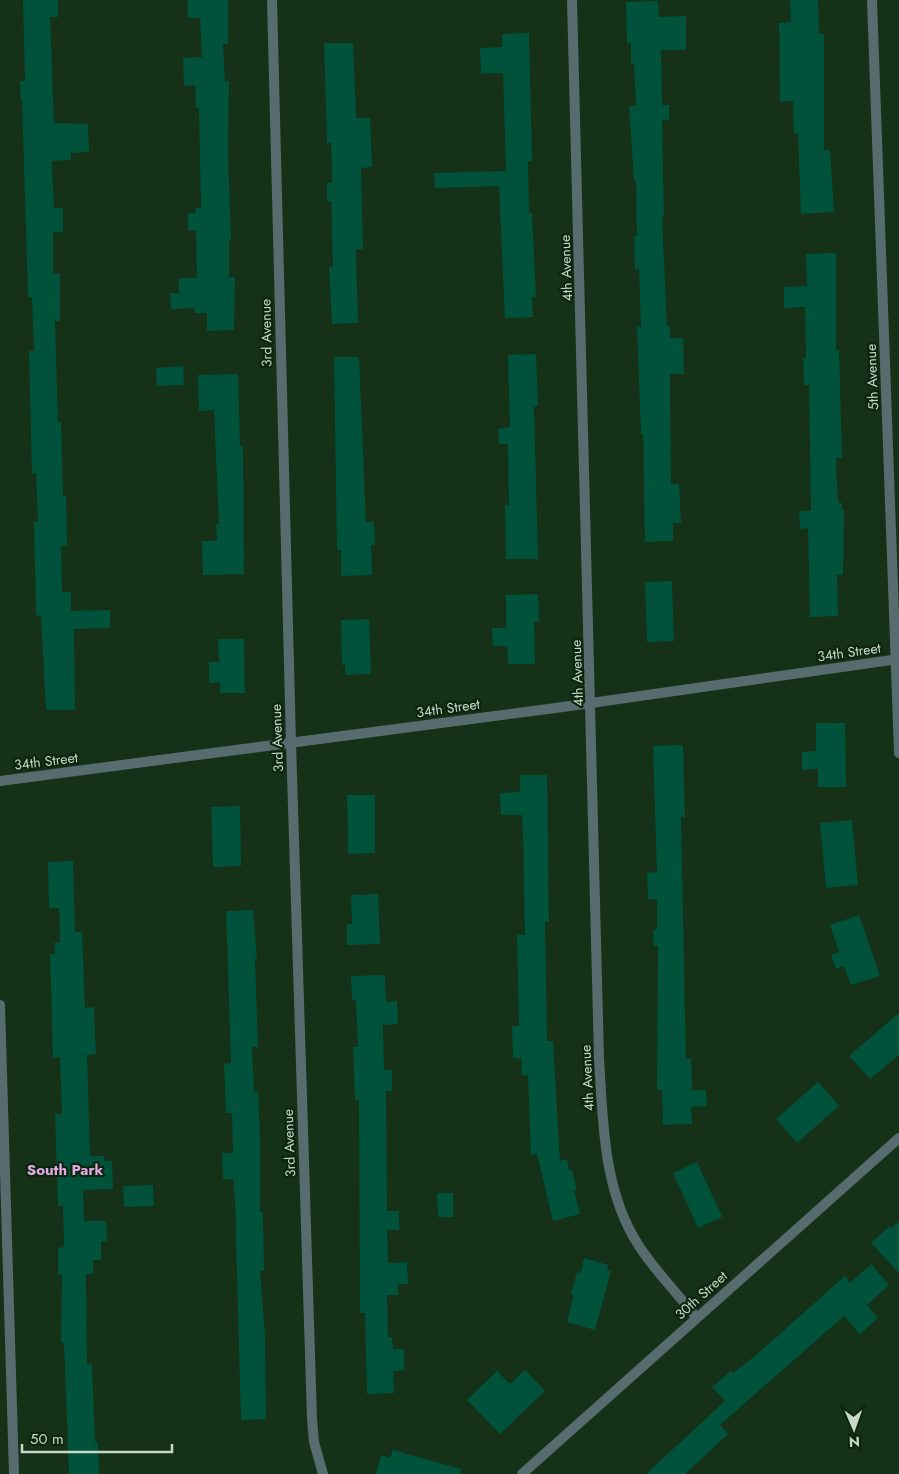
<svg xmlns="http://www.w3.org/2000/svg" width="899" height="1474" viewBox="0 0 899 1474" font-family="Jost,sans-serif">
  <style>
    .building { fill: #01523b }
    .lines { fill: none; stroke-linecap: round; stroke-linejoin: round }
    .street { stroke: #566c6e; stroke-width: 10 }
    .labels { text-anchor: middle; stroke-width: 4.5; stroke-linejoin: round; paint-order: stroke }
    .street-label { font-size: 14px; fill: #c8d8c8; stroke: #0b260e }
    .neighbourhood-label { font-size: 15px; font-weight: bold; fill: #e3abe5; stroke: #0b260e }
  </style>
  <rect width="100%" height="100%" fill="#153117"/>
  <!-- building -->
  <path class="building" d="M 23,0 L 58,0 L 58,17 L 50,17 L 54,123 L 88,124 L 89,152 L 71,153 L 71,160 L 52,161 L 54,208 L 63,208 L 63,232 L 53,232 L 53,274 L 60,274 L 60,321 L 55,321 L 58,422 L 61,422 L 63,496 L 66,496 L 67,546 L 61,546 L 62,592 L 71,592 L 71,611 L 110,610 L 110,628 L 74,629 L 75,710 L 46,710 L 41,615 L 36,616 L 34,522 L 38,522 L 36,473 L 32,474 L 29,351 L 34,351 L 32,297 L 28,297 L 22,100 L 21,100 L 20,81 L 25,81 Z
    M 187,0 L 228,0 L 228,44 L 223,44 L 225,81 L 229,81 L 228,153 L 231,240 L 229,240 L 229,277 L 235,277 L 234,330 L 207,331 L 207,313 L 195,313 L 194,308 L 171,309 L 170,293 L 179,293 L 179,278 L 197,278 L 196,230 L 188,230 L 188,213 L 196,213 L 195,208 L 201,208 L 199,108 L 196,108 L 195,85 L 184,86 L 183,58 L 202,57 L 200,18 L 188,18 Z
    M 790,0 L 818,0 L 819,34 L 824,34 L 824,150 L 830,150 L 834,212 L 801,214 L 798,133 L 794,133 L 793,101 L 780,102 L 779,23 L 791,22 Z
    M 658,1 L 659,17 L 686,16 L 686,50 L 661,50 L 662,105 L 669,105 L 669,120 L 662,120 L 664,217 L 662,217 L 667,326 L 670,326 L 670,338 L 683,338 L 684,374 L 670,374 L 670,392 L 671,484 L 679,484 L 681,523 L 673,523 L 673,541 L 645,542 L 643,434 L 641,434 L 637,327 L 641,327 L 639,269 L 635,269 L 634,236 L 637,236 L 636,181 L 634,181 L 629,106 L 636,106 L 634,64 L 631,64 L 631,43 L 627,43 L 626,2 Z
    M 529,33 L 532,161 L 528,161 L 529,213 L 532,213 L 536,297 L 532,297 L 533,317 L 505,318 L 499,186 L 435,188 L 434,173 L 506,171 L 503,73 L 481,74 L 480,48 L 502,47 L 502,34 Z
    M 324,43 L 353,43 L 356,118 L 370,118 L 372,167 L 361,168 L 363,249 L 356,249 L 358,323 L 332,324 L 329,267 L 333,267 L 331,201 L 327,201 L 327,183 L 332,183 L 331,143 L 327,143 Z
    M 836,253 L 836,350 L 839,350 L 842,458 L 836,458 L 838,503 L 842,503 L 842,510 L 844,510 L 843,575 L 837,575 L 838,616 L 810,617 L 808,528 L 800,529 L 799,511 L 811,511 L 809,385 L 804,385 L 803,358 L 806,358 L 805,307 L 784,308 L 784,287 L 807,286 L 806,254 Z
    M 536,354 L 538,406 L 534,407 L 538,559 L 506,559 L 505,505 L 509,505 L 508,444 L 499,444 L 498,429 L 510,427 L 508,355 Z
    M 334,357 L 359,357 L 366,522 L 374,522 L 375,545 L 371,545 L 372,575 L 341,576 L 341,550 L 337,550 Z
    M 183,366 L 184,385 L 157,386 L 156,368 Z
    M 238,374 L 240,446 L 243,445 L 244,574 L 203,575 L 202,541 L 217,541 L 216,524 L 219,524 L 214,410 L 199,411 L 198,375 Z
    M 672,581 L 674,641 L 647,642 L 645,582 Z
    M 538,594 L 539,622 L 534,622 L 535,664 L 508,664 L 507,646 L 493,646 L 492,628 L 506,628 L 506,595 Z
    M 369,619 L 371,674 L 345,675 L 345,665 L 342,665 L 341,620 Z
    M 218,639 L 244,639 L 245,693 L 220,693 L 220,682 L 209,683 L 209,662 L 219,662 Z
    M 816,723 L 845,723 L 846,787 L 818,787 L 818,769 L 802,770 L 802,752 L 816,751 Z
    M 683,745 L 685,817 L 681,817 L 686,1059 L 691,1059 L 692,1090 L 706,1090 L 707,1106 L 691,1107 L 692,1124 L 663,1125 L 662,1090 L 657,1090 L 658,946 L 654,946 L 653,930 L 657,930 L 657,899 L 648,899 L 647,873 L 657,872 L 653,746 Z
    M 520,775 L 547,775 L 549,922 L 545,922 L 547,1041 L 553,1041 L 560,1161 L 567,1159 L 569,1170 L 572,1170 L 577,1190 L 574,1191 L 580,1214 L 553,1221 L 537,1154 L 531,1155 L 528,1075 L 522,1076 L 521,1058 L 513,1058 L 512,1026 L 519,1026 L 517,935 L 525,935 L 523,836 L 522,815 L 501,815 L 500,793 L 520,792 Z
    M 347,795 L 375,795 L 375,853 L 348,854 Z
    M 240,806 L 241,866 L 213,867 L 211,807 Z
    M 852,820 L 858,885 L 826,888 L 820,823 Z
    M 73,861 L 75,932 L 82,932 L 85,1008 L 94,1007 L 96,1054 L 87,1055 L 90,1156 L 104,1156 L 104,1161 L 112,1161 L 113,1189 L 83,1190 L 84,1221 L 106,1221 L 107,1241 L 101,1241 L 101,1260 L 93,1260 L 93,1274 L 86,1274 L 87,1365 L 92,1364 L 95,1442 L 98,1442 L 99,1474 L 69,1474 L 64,1343 L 61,1343 L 62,1275 L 58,1275 L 58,1248 L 64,1247 L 63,1206 L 58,1206 L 55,1114 L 62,1114 L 60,1057 L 53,1058 L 50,954 L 55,954 L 54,943 L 60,942 L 59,908 L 49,908 L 48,862 Z
    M 378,894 L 380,944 L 347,945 L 347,924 L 352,924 L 351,895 Z
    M 253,910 L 257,958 L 255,958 L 258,1047 L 252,1047 L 254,1092 L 258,1091 L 260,1140 L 260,1212 L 263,1212 L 264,1271 L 260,1271 L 265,1334 L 266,1419 L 241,1420 L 235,1199 L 233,1179 L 223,1179 L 222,1153 L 233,1153 L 232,1113 L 226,1113 L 224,1064 L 231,1063 L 226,911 Z
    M 859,915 L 880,976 L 851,985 L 844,966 L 836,969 L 831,955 L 839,952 L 830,925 Z
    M 385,975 L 386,1002 L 397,1001 L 398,1024 L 383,1025 L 384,1070 L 392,1070 L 392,1091 L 386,1091 L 387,1211 L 399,1211 L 399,1230 L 387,1230 L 388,1263 L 407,1262 L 408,1284 L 398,1284 L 398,1295 L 387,1295 L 388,1337 L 392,1337 L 393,1349 L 404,1349 L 404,1370 L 393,1371 L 394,1393 L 367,1394 L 365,1313 L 360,1313 L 359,1100 L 355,1100 L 353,1047 L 358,1047 L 356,1000 L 352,1000 L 351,976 Z
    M 899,1013 L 899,1055 L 870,1079 L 849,1056 Z
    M 818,1082 L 839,1106 L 797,1143 L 776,1119 Z
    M 697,1162 L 722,1217 L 698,1228 L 673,1173 Z
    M 153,1185 L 154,1206 L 124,1207 L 123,1186 Z
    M 437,1193 L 453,1193 L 453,1217 L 438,1217 Z
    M 899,1221 L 899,1273 L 871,1243 L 890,1226 L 892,1228 Z
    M 584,1258 L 608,1265 L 607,1270 L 611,1271 L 595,1330 L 567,1322 L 574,1295 L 571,1294 L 577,1272 L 581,1273 Z
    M 871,1264 L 889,1285 L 867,1305 L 878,1318 L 860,1334 L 844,1316 L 720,1425 L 728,1434 L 685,1474 L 646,1474 L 725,1401 L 712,1387 L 731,1371 L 733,1373 L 755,1356 L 845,1276 L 850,1283 Z
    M 525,1370 L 545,1391 L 500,1434 L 467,1400 L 497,1371 L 510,1384 Z
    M 393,1450 L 461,1469 L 461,1474 L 376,1474 L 381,1455 L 390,1458 Z"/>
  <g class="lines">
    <!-- street -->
    <path class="street" d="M 272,0 L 291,743 L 312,1419 L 314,1442 L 323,1474
      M 572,0 L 599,1058 C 603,1122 603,1191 639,1246 C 655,1271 678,1294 697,1318
      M 872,0 L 899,753
      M 0,781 L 563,707 L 899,659
      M 0,1005 L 14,1474
      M 522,1474 L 899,1138"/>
  </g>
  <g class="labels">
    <!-- street labels -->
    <g class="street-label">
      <text transform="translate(566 268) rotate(-92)" y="5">4th Avenue</text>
      <text transform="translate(266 333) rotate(-91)" y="5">3rd Avenue</text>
      <text transform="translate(872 377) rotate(-92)" y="5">5th Avenue</text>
      <text transform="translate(849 652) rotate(-8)" y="5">34th Street</text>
      <text transform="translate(577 673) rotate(-92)" y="5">4th Avenue</text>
      <text transform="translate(448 708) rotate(-8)" y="5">34th Street</text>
      <text transform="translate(277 738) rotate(-92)" y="5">3rd Avenue</text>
      <text transform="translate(46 761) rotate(-7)" y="5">34th Street</text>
      <text transform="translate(587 1078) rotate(-93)" y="5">4th Avenue</text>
      <text transform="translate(289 1143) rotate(-92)" y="5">3rd Avenue</text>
      <text transform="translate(701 1295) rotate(-42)" y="5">30th Street</text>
    </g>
    <!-- neighbourhood labels -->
    <g class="neighbourhood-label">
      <text x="65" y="1175">South Park</text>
    </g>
  </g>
  <!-- north arrow -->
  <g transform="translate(854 1429) rotate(178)" stroke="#0b260e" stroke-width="4" paint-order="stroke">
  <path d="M0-4L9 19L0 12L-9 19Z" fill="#c8d8c8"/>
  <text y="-8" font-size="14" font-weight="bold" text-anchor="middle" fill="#c8d8c8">N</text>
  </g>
  <!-- scale -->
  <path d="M22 1444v8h150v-8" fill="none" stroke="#c8d8c8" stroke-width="2.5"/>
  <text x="30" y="1444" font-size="15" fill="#c8d8c8" stroke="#0b260e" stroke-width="4" paint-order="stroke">50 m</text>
</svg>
